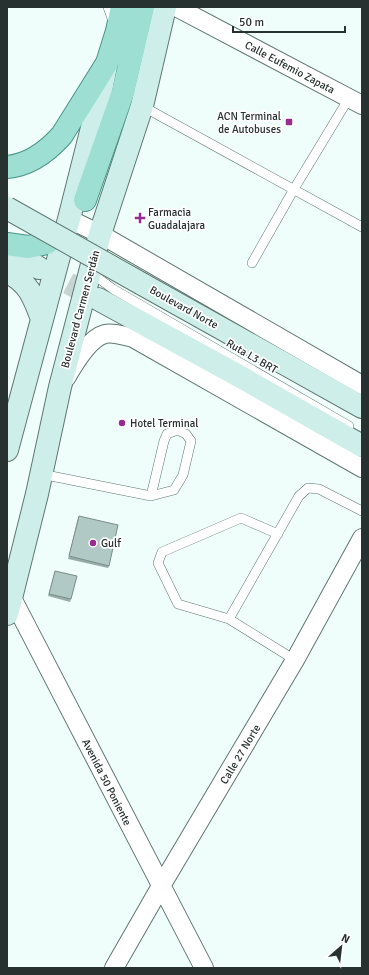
<svg xmlns="http://www.w3.org/2000/svg" width="369" height="975" viewBox="0 0 369 975" font-family="Signika,sans-serif">
  <style>
    .lines { fill: none; stroke-linecap: round; stroke-linejoin: round }
    .secondary-tunnel { stroke: #c7d5d2; stroke-width: 22; stroke-dasharray: 22 11; stroke-linecap: butt }
    .service-casing { stroke: #607772; stroke-width: 10 }
    .minor-casing { stroke: #607772; stroke-width: 20 }
    .secondary-casing { stroke: #607772; stroke-width: 24 }
    .primary-casing { stroke: #4a9487; stroke-width: 24 }
    .service { stroke: #fff; stroke-width: 9 }
    .minor { stroke: #fff; stroke-width: 18 }
    .secondary { stroke: #ceefe9; stroke-width: 22 }
    .primary { stroke: #9edfd4; stroke-width: 22 }
    .secondary-bridge-casing { stroke: #607772; stroke-width: 24; stroke-linecap: butt }
    .secondary-bridge { stroke: #ceefe9; stroke-width: 22 }
    .wall { fill: #97ada9 }
    .building { fill: #b0c9c4; stroke: #7b8d89 }
    .poi-dot { fill: #962c8f; stroke: #fff; stroke-width: 1.5 }
    .labels { text-anchor: middle; stroke-width: 3.5; stroke-linejoin: round; paint-order: stroke }
    .street-label { font-size: 11px; fill: #27312f; stroke: #fff }
    .poi-label { font-size: 11px; fill: #27312f; stroke: #fff; text-anchor: start }
  </style>
  <rect width="100%" height="100%" fill="#effefb"/>
  <g class="lines">
    <!-- secondary-tunnel -->
    <path class="secondary-tunnel" d="M 39,268 L 98,299"/>
    <!-- service casing -->
    <g class="service-casing">
      <path id="service" d="M 108,7 L 114,24
        M 142,106 L 362,227
        M 252,263 L 294,189 L 349,98
        M 90,272 L 113,289 L 349,426
        M 41,474 L 151,496 L 174,490 L 183,475 L 191,441 L 186,434 L 177,430 L 167,434 L 164,441 L 151,496
        M 229,619 L 178,604 L 158,563 L 162,552 L 241,518 L 278,534
        M 295,660 L 229,619 L 299,496 L 308,488 L 319,489 L 362,511"/>
    </g>
    <!-- minor casing -->
    <g class="minor-casing">
      <path id="minor" d="M 176,7 L 362,105
        M 69,219 L 100,234 L 362,385
        M 66,378 C 74,364 89,338 105,334 C 114,332 124,336 133,338 L 362,468
        M 11,596 L 204,968
        M 114,968 L 161,886 L 295,660 L 362,538"/>
    </g>
    <!-- secondary casing -->
    <g class="secondary-casing">
      <path id="secondary" d="M 7,247 L 39,268
        M 7,272 C 29,282 34,298 42,319
        M 142,284 L 362,407
        M 98,299 L 239,376 L 362,446
        M 7,450 L 69,219 L 99,100 L 106,66
        M 7,614 L 37,494 L 60,387 L 90,272 L 100,234 L 142,106 L 165,7"/>
    </g>
    <!-- primary casing -->
    <g class="primary-casing">
      <path id="primary" d="M 7,167 C 30,165 47,152 62,135 L 107,63 L 117,31 L 122,7
        M 85,200 L 123,92 L 143,7
        M 7,244 L 28,247 L 47,243"/>
    </g>
    <!-- service -->
    <use href="#service" class="service"/>
    <!-- minor -->
    <use href="#minor" class="minor"/>
    <!-- secondary -->
    <use href="#secondary" class="secondary"/>
    <!-- primary -->
    <use href="#primary" class="primary"/>
    <!-- secondary-bridge casing -->
    <g class="secondary-bridge-casing">
      <path id="secondary-bridge" d="M 7,208 L 142,284"/>
    </g>
    <!-- secondary-bridge -->
    <use href="#secondary-bridge" class="secondary-bridge"/>
  </g>
  <!-- wall -->
  <path class="wall" d="M 78,518 L 109,566 L 108,568 L 68,559 Z
    M 55,571 L 71,599 L 70,602 L 48,596 Z"/>
  <!-- building -->
  <path class="building" d="M 79,516 L 118,525 L 109,566 L 69,556 Z
    M 55,571 L 77,576 L 71,599 L 49,594 Z"/>
  <!-- markers -->
  <g class="poi-dot">
    <rect x="285" y="118" width="8" height="8" rx="2"/>
    <path d="M138 212h4v4h4v4h-4v4h-4v-4h-4v-4h4z"/>
    <circle cx="122" cy="423" r="4"/>
    <circle cx="93" cy="543" r="4"/>
  </g>
  <g class="labels">
    <!-- street labels -->
    <g class="street-label">
      <text transform="translate(290 67) rotate(28)" y="4">Calle Eufemio Zapata</text>
      <text transform="translate(184 307) rotate(29)" y="4">Boulevard Norte</text>
      <text transform="translate(80 309) rotate(-75)" y="4">Boulevard Carmen Serdán</text>
      <text transform="translate(252 356) rotate(30)" y="4">Ruta L3 BRT</text>
      <text transform="translate(240 754) rotate(-59)" y="4">Calle 27 Norte</text>
      <text transform="translate(107 782) rotate(63)" y="4">Avenida 50 Poniente</text>
    </g>
    <!-- poi labels -->
    <g class="poi-label">
      <text x="281" y="120" text-anchor="end">ACN Terminal<tspan x="281" dy="13">de Autobuses</tspan></text>
      <text x="148" y="216">Farmacia<tspan x="148" dy="13">Guadalajara</tspan></text>
      <text x="130" y="427">Hotel Terminal</text>
      <text x="101" y="547">Gulf</text>
    </g>
  </g>
  <!-- border -->
  <rect width="369" height="975" fill="none" stroke="#27312f" stroke-width="16"/>
  <!-- north arrow -->
  <g transform="translate(341 947) rotate(28)" stroke="#ffffff" stroke-width="3" paint-order="stroke">
  <path d="M0-3L7 15L0 10L-7 15Z" fill="#27312f"/>
  <text y="-6" font-size="11" font-weight="bold" text-anchor="middle" fill="#27312f">N</text>
  </g>
  <!-- scale -->
  <path d="M233 26v6h112v-6" fill="none" stroke="#27312f" stroke-width="2"/>
  <text x="239" y="26" font-size="12" fill="#27312f" stroke="#ffffff" stroke-width="3" paint-order="stroke">50 m</text>
</svg>
